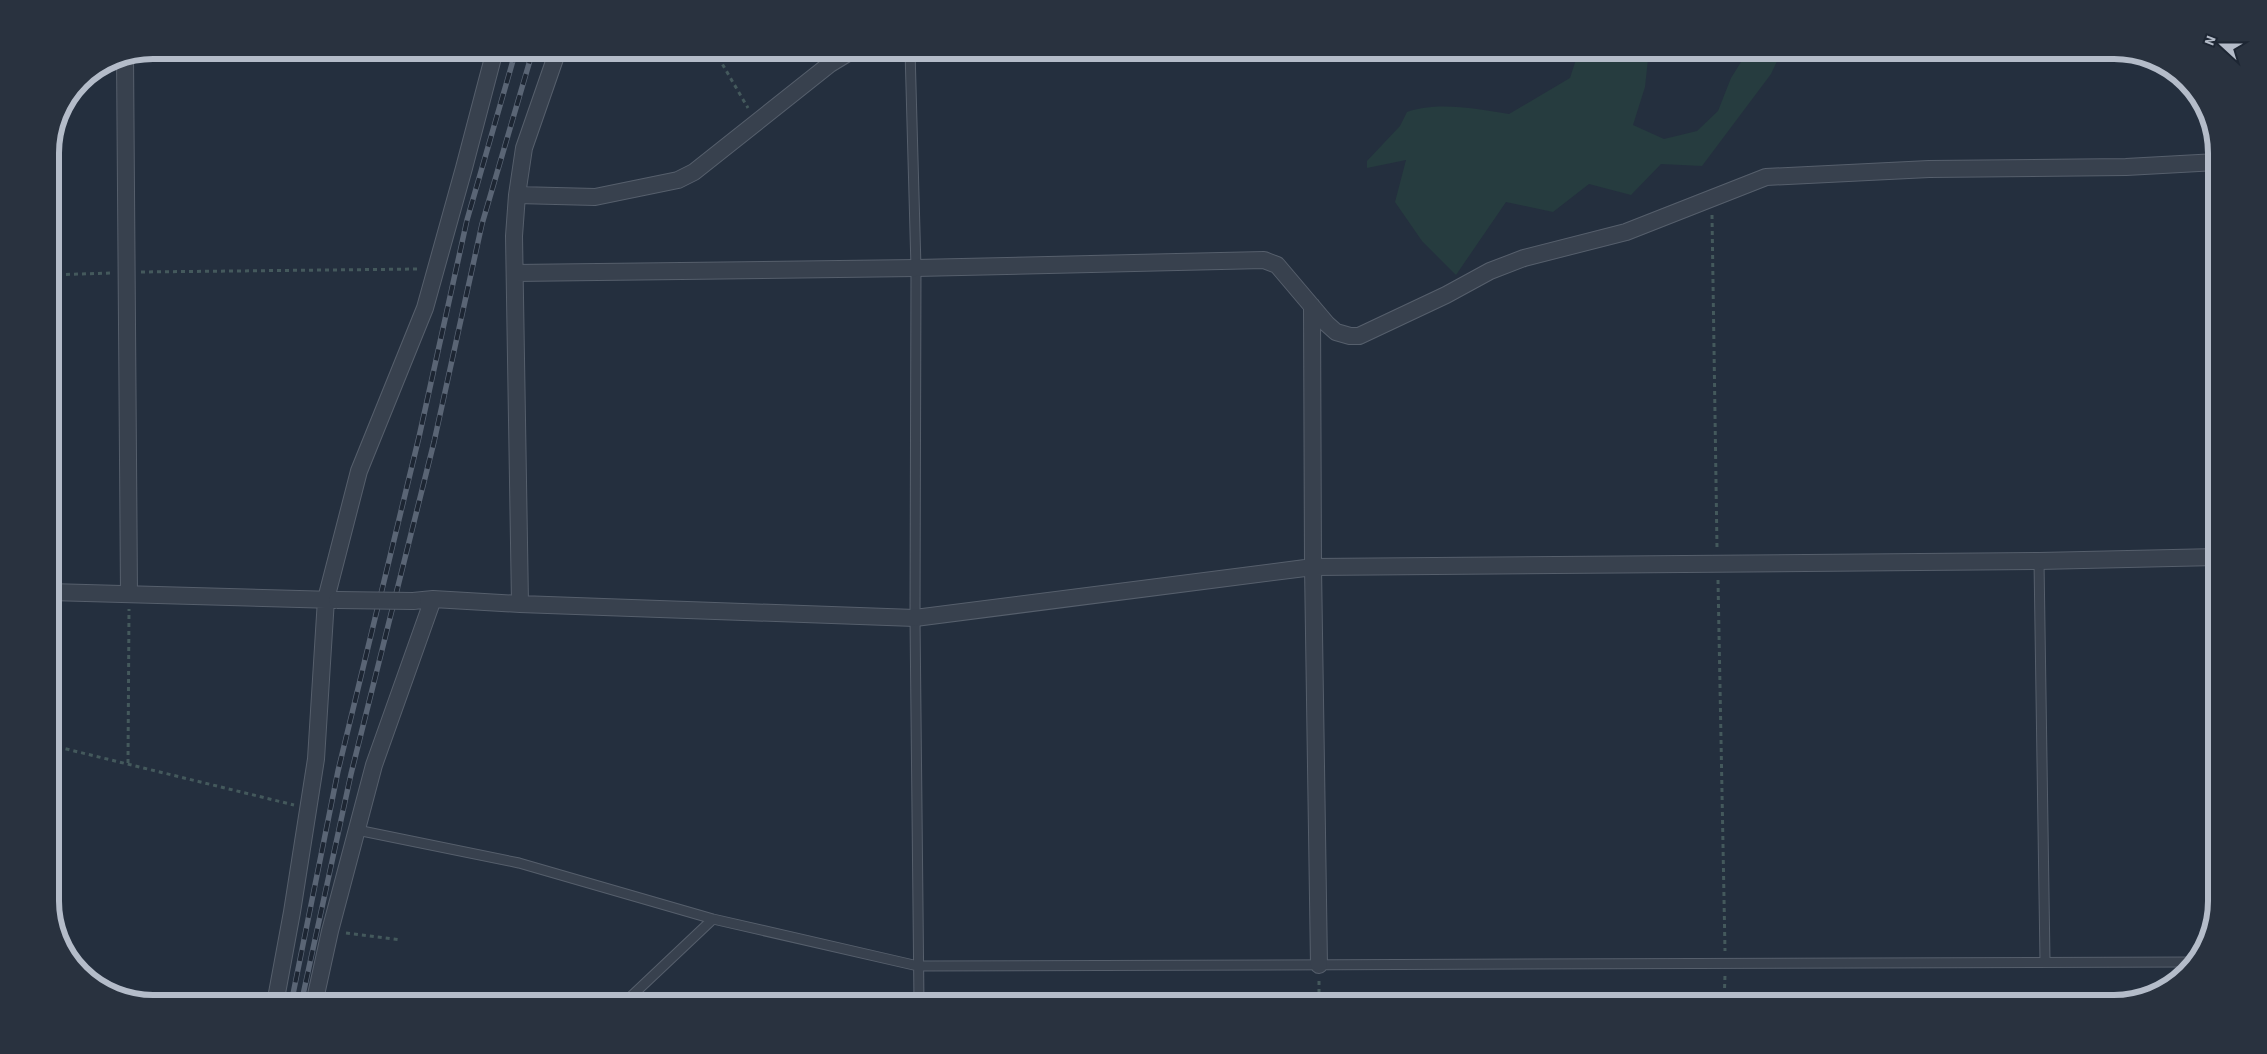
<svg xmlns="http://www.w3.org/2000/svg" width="2267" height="1054" viewBox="0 0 2267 1054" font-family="'Source Sans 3',sans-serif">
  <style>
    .green { fill: #263c3f }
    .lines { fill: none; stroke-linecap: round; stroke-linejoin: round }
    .service-casing { stroke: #565f6c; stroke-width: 11 }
    .minor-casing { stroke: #565f6c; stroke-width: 18 }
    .path { stroke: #44595c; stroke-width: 3; stroke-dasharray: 4 4; stroke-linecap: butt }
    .service { stroke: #38414e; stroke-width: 9 }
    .minor { stroke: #38414e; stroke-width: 16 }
    .rail-casing { stroke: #5a6575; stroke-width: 5.5 }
    .rail { stroke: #1d2633; stroke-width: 4; stroke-dasharray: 11; stroke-linecap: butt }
    .minor-bridge-casing { stroke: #565f6c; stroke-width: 18; stroke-linecap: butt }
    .minor-bridge { stroke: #38414e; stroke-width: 16 }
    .rim { fill: none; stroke: #b4bcc9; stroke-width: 6 }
  </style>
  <rect width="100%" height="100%" fill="#242f3e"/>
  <!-- green -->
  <path class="green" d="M 1579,50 L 1649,50 L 1645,87 L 1633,125 L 1664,139 L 1697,131 L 1718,111 L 1731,78 L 1746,54 L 1754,50 L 1776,50 L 1779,57 L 1771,74 L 1702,166 L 1661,164 L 1631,195 L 1589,184 L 1553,212 L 1506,202 L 1456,275 L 1422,241 L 1395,202 L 1406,160 L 1367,168 L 1367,161 L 1400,126 L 1407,112 C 1438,101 1477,109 1509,114 L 1570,78 Z"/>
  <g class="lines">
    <!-- service casing -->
    <g class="service-casing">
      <path id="service" d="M 910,50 L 916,268 L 915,618 L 919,1004
        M 2039,561 L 2045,961
        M 357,830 L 519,863 L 713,919 L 918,966 L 2192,962
        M 623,1004 L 713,919"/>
    </g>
    <!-- minor casing -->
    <g class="minor-casing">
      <path id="minor" d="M 125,56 L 129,593
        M 73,90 L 94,71
        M 517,195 L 595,197 L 678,180 L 694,172 L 830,64 L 853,50
        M 515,273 L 916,268 L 1264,260 L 1277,265 L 1327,324 L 1336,332 L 1350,336 L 1359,336 L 1446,295 L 1490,271 L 1524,258 L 1626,232 L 1766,177 L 1929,169 L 2126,167 L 2217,162
        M 1312,306 L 1313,567 L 1319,965
        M 50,592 L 335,600
        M 413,601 L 433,599 L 520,604 L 915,618 L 1313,567 L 2039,561 L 2217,557
        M 520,604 L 514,236 L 517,195 L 524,148 L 558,50
        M 275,1004 L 292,912 L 316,759 L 326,599 L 359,471 L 425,308 L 464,168 L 495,50
        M 314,1004 L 330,931 L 374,765 L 433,599"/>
    </g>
    <!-- path -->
    <path class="path" d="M 716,50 L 717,55 L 748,108
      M 1712,215 L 1717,548
      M 141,272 L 420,269
      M 50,275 L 113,273
      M 1718,580 L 1725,951
      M 50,745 L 294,805
      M 128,763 L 129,609
      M 346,933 L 401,940
      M 1319,981 L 1319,1004
      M 1724,1004 L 1725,975"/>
    <!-- service -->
    <use href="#service" class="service"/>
    <!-- minor -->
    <use href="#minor" class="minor"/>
    <!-- rail casing -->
    <g class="rail-casing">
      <path id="rail" d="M 291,1004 L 338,771 L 419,437 L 467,220 L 516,50
        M 301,1004 L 351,774 L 434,442 L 482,224 L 533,50"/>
    </g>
    <!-- rail -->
    <use href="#rail" class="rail"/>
    <!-- minor-bridge casing -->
    <g class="minor-bridge-casing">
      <path id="minor-bridge" d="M 337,600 L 413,601"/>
    </g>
    <!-- minor-bridge -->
    <use href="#minor-bridge" class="minor-bridge"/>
  </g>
  <!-- crop -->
  <path d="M0 0H2267V1054H0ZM153 59H2114A94 94 0 0 1 2208 153V901A94 94 0 0 1 2114 995H153A94 94 0 0 1 59 901V153A94 94 0 0 1 153 59Z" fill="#29323f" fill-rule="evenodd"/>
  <path class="rim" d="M153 59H2114A94 94 0 0 1 2208 153V901A94 94 0 0 1 2114 995H153A94 94 0 0 1 59 901V153A94 94 0 0 1 153 59Z"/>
  <!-- north arrow -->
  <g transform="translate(2222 45) rotate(291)" stroke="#1d2633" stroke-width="4" paint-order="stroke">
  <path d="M0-4L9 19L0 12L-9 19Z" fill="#b4bcc9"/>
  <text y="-8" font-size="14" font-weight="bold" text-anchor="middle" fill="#b4bcc9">N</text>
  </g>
</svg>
